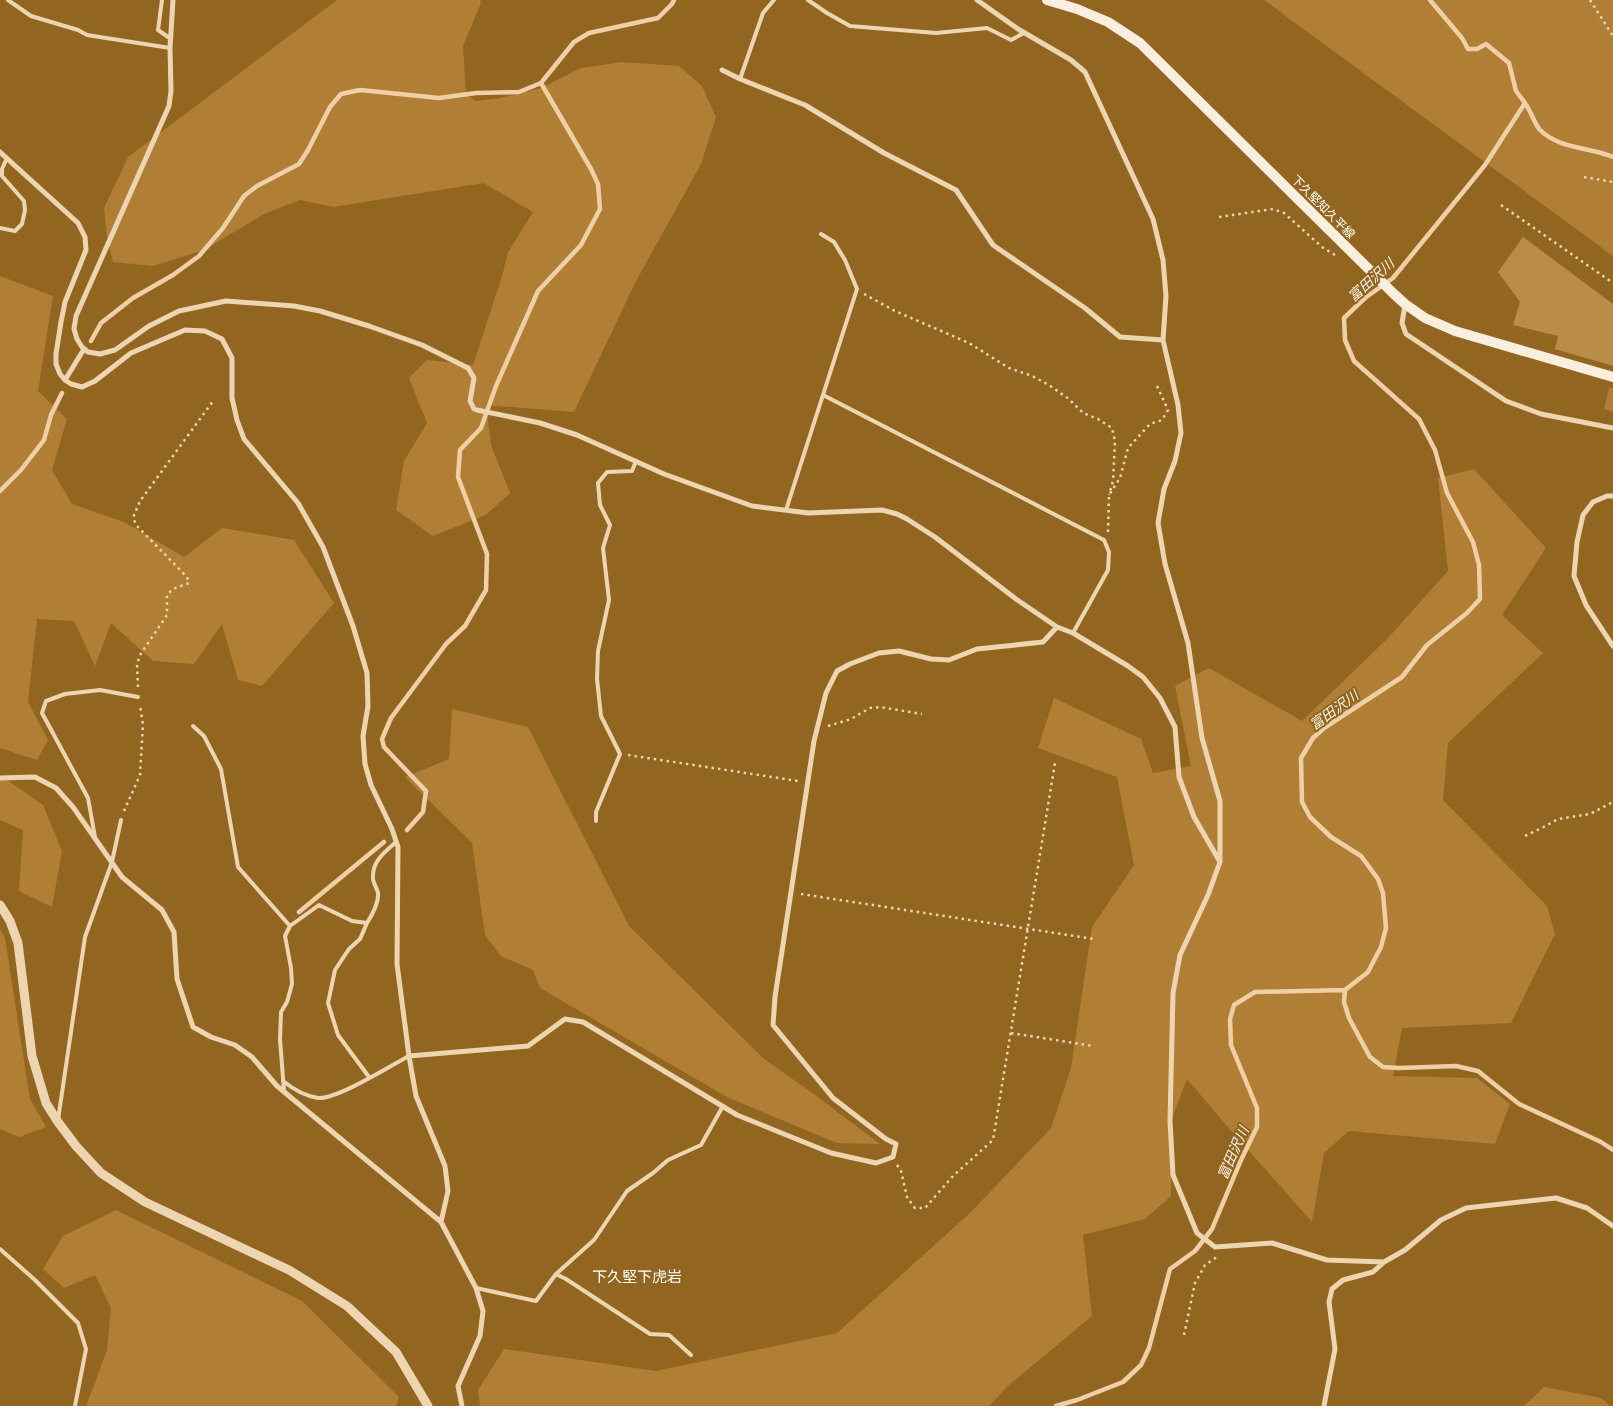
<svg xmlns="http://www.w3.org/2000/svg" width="1613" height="1406" viewBox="0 0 1613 1406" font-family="'Archivo Narrow','Noto Sans JP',sans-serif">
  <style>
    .green { fill: #b07e34 }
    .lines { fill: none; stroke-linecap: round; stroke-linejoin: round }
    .stream { stroke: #efd0a6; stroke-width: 4.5 }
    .building { fill: #b98d49 }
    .path { stroke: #edd5b2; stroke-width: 2.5; stroke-dasharray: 2.5 4; stroke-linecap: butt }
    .service { stroke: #edd5b2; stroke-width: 4 }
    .minor { stroke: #edd5b2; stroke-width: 5 }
    .tertiary { stroke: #edd5b2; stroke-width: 9 }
    .secondary { stroke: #faefde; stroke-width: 10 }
    .labels { text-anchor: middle; stroke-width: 4; stroke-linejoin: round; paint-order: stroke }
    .street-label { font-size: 12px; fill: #fff; stroke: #926620 }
    .water-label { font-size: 14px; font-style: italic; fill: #fbf2e5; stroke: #926620 }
    .quarter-label { font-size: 15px; fill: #fff; stroke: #926620 }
  </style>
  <rect width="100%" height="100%" fill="#926620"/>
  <!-- green -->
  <path class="green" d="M 337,0 L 480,0 L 481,3 L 463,46 L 466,94 L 476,101 L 500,98 L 541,88 L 581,68 L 622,62 L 679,66 L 702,86 L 716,117 L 701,164 L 635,283 L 574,412 L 486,405 L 491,445 L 510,493 L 486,515 L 433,536 L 396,510 L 404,461 L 427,423 L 409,378 L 427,360 L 473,365 L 503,273 L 508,252 L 533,212 L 484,183 L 333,207 L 300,200 L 266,213 L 204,250 L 153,266 L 113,262 L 107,238 L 104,208 L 128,157 Z
    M 1264,0 L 1613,0 L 1613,256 Z
    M 0,276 L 53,296 L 38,391 L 67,419 L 52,470 L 72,504 L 124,522 L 184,557 L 222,528 L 294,540 L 334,603 L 262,686 L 238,680 L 222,624 L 194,664 L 153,661 L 111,623 L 95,666 L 74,621 L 37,619 L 28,702 L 48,740 L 37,760 L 0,748 Z
    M 1609,388 L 1613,388 L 1613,412 L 1604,409 Z
    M 1474,469 L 1546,548 L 1502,615 L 1543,653 L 1448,743 L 1443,800 L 1547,906 L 1555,934 L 1511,1023 L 1402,1028 L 1393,1076 L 1477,1078 L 1510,1104 L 1495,1144 L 1349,1131 L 1324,1153 L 1312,1222 L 1227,1126 L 1187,1079 L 1171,1121 L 1171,1196 L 1145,1219 L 1083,1235 L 1092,1316 L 1009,1385 L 989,1406 L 480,1406 L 478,1390 L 504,1349 L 656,1371 L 837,1333 L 971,1212 L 1051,1128 L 1071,1068 L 1092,927 L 1134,865 L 1117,777 L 1038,748 L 1054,698 L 1141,739 L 1153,773 L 1191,766 L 1175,686 L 1209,668 L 1302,721 L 1388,638 L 1448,571 L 1438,478 Z
    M 452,709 L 528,727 L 629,926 L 764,1059 L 807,1089 L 880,1144 L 837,1143 L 727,1097 L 540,988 L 533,970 L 501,956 L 485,935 L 472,843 L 405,777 L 449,759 Z
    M 0,775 L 43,805 L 62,851 L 52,907 L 19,891 L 23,830 L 0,820 Z
    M 0,929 L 5,938 L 30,1099 L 46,1127 L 19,1137 L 0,1129 Z
    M 116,1210 L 302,1301 L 399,1397 L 396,1406 L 86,1406 L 107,1350 L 111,1308 L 95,1275 L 64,1288 L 43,1269 L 63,1236 Z
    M 1544,1387 L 1601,1398 L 1610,1406 L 1524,1406 Z"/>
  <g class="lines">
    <!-- stream -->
    <path class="stream" d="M 1525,103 C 1531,111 1534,123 1540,130 C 1559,149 1590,147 1613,157
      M 91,341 L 101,323 L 133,298 L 173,275 L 199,256 L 223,228 L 244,196 L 257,186 L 299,164 L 308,150 L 330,107 L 341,94 L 360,90 L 439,98 L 476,93 L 519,92 L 541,83 L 574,42 L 589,33 L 658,18 L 672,4 L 674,0
      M 0,491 L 21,470 L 44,440 L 51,415 L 62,393
      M 407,830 L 423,812 L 426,791 L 384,747 L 382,739 L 391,718 L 446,644 L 465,626 L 486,590 L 487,554 L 458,477 L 460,450 L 481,428 L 496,386 L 538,291 L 581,245 L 600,209 L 598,184 L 591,169 L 541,83
      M 299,912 L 384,842
      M 1345,990 L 1344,1002 L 1349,1018 L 1370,1057 L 1383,1067 L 1399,1068 L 1456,1066 L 1478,1071 L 1519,1104 L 1601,1142 L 1613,1150
      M 1056,1406 L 1077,1400 L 1123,1382 L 1141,1365 L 1149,1348 L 1170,1269 L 1195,1251 L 1212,1229 L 1241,1160 L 1257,1127 L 1257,1108 L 1231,1045 L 1230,1019 L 1234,1005 L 1255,992 L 1345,990 L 1368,972 L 1381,947 L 1386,928 L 1383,893 L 1378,879 L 1361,856 L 1331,837 L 1310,817 L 1302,802 L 1301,758 L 1313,738 L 1324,728 L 1402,677 L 1427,645 L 1467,613 L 1480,599 L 1479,565 L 1473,542 L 1447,493 L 1435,450 L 1419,419 L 1354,361 L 1345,340 L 1344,318 L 1365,298 L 1393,278 L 1485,165 L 1525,103 L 1516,91 L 1509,63 L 1486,44 L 1477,49 L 1468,49 L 1462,38 L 1430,0"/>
  </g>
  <!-- building -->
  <path class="building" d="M 1523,237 L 1613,304 L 1613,366 L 1555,349 L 1558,336 L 1513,325 L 1520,302 L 1498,272 Z"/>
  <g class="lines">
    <!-- path -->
    <path class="path" d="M 1590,0 L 1613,36
      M 1584,177 L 1613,182
      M 1501,205 L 1613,283
      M 1219,217 L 1273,209 L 1284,213 L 1322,247 L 1335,255
      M 864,294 L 895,311 L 969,343 L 1009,368 L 1032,376 L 1049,385 L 1069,399 L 1083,413 L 1098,419 L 1112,428 L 1115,441 L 1113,481 L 1109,495
      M 1108,532 L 1109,495 L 1120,478 L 1128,448 L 1150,424 L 1162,420 L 1168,410 L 1157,386
      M 138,687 L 137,664 L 140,655 L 167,615 L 167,595 L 173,589 L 189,583 L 187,577 L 137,526 L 133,518 L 140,501 L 213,401
      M 828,726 L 851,719 L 870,708 L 880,707 L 922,714
      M 628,755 L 798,781
      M 124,811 L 140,775 L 143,725 L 140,705
      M 1525,836 L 1542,828 L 1558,819 L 1590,814 L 1613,802
      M 801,894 L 1094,939
      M 1011,1033 L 1093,1046
      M 897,1165 L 901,1171 L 907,1197 L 915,1208 L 925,1208 L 953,1176 L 993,1140 L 1055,763
      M 1184,1335 L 1195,1283 L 1205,1265 L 1217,1257"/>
    <!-- service -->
    <path class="service" d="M 8,0 L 31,16 L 78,30 L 87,35 L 170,48
      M 162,0 L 158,30 L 171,39
      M 808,0 L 827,13 L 850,26 L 936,33 L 987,28 L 1011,40 L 1024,33
      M 740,79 L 763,13 L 774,0
      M 0,228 L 15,231 L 22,224 L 25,210 L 24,201 L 2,176 L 2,169 L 7,158
      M 823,395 L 1104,540 L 1109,552 L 1108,570 L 1073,633
      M 786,510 L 857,289 L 845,260 L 834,242 L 821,234
      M 193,726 L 204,736 L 221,769 L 238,867 L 290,926
      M 596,821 L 596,812 L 620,754 L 601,716 L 597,679 L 598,651 L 609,600 L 603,548 L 610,525 L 600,505 L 598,483 L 607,472 L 632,471 L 636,461
      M 95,837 L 88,798 L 42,713 L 46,701 L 65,694 L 100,690 L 138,697
      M 367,923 L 360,939 L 349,949 L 335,970 L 328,1003 L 338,1035 L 369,1077
      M 283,1081 C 293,1089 304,1096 318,1098 C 336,1100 390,1066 409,1056
      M 284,1091 L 280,1039 L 281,1012 L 287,1002 L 292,984 L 291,968 L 285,936 L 290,926 L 319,905 L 352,921 L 367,923 C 372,915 379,902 378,893 C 377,888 373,883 373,878 C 372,861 385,852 396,842
      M 58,1120 L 85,937 L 112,862 L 121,820
      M 0,1249 L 35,1280 L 78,1323 L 86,1349 L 75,1406
      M 556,1274 L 594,1240 L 627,1191 L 653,1173 L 668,1160 L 701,1145 L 723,1106
      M 476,1288 L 536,1301 L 556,1274 L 566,1279 L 650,1334 L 669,1335 L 691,1355"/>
    <!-- minor -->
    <path class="minor" d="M 173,0 L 170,48 L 171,91 L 169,106 L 76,316 L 74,329 L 77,339 L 82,347 L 88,352 L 100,354 L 115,350 L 149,326 L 179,311 L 226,301 L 294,306 L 320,311 L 369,326 L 422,345 L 468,368 L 474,378 L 470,401 L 474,409 L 477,410 L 540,423 L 577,435 L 664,474 L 752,506 L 808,513 L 882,510 L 897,514 L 907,519 L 935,537 L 1016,599 L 1057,627 L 1073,633 L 1128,666 L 1143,677 L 1160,698 L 1175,727 L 1179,777 L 1194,817 L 1220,862
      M 977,0 L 1018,29 L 1071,60 L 1085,72 L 1153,219 L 1163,260 L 1166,296 L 1163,340 L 1178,405 L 1181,433 L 1175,461 L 1164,489 L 1158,523 L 1165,564 L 1188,643 L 1202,738 L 1220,801 L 1220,862 L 1208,895 L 1180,955 L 1173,993 L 1170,1121 L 1173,1175 L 1197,1233 L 1215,1247 L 1272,1243 L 1327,1260 L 1384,1262
      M 722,70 L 740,79 L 805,105 L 884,153 L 956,190 L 993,245 L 1085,308 L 1120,337 L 1163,340
      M 0,152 L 78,223 L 85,237 L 86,250 L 65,302 L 61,322 L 56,354 L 56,364 L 60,374 L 65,380 L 71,384 L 82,387 L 95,381 L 131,353 L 185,330 L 205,331 L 222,339 L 232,358 L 232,398 L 237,420 L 244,439 L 298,503 L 323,547 L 353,626 L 367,673 L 368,706 L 363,736 L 365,764 L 371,785 L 392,829 L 398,847 L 397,964 L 409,1056 L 416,1096 L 445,1166 L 448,1191 L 441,1222
      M 1405,305 L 1402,323 L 1406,334 L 1506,401 L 1541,414 L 1613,428
      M 65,380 L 84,349
      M 1613,496 L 1607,496 L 1593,502 L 1583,515 L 1577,542 L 1574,576 L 1586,605 L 1613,646
      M 0,778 L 35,777 L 56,788 L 73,807 L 122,877 L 162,910 L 174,932 L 177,979 L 193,1027 L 211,1037 L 235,1045 L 252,1057 L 277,1086 L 441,1222 L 476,1288 L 483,1311 L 480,1336 L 458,1386 L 462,1406
      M 409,1056 L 528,1046 L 565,1019 L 583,1022 L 737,1115 L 831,1153 L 876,1163 L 893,1157 L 896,1144 L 886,1139 L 833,1098 L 773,1025 L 775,997 L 814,741 L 826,693 L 837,671 L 850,664 L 879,653 L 899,651 L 931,659 L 949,660 L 977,649 L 1043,642 L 1057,627
      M 1324,1406 L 1335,1349 L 1329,1302 L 1332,1289 L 1343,1280 L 1373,1272 L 1384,1262 L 1405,1250 L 1441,1220 L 1466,1208 L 1556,1198 L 1587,1208 L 1613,1226"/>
    <!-- tertiary -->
    <path class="tertiary" d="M 0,905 L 10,921 L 18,943 L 32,1056 L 46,1103 L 58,1122 L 76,1146 L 101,1173 L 145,1202 L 289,1270 L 347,1306 L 396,1352 L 428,1406"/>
    <!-- secondary -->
    <path class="secondary" d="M 1047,0 L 1077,9 L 1108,22 L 1140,43 L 1394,294 L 1405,304 L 1425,318 L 1455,331 L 1613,377"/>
  </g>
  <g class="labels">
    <!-- street labels -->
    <g class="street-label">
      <text transform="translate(1323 207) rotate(45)" y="4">下久堅知久平線</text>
    </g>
    <!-- water labels -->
    <g class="water-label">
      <text transform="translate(1371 280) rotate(-42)" y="5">富田沢川</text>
      <text transform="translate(1334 710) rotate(-36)" y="5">富田沢川</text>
      <text transform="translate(1233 1153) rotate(-66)" y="5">富田沢川</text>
    </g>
    <!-- quarter labels -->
    <g class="quarter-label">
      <text x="637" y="1282">下久堅下虎岩</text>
    </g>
  </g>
</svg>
